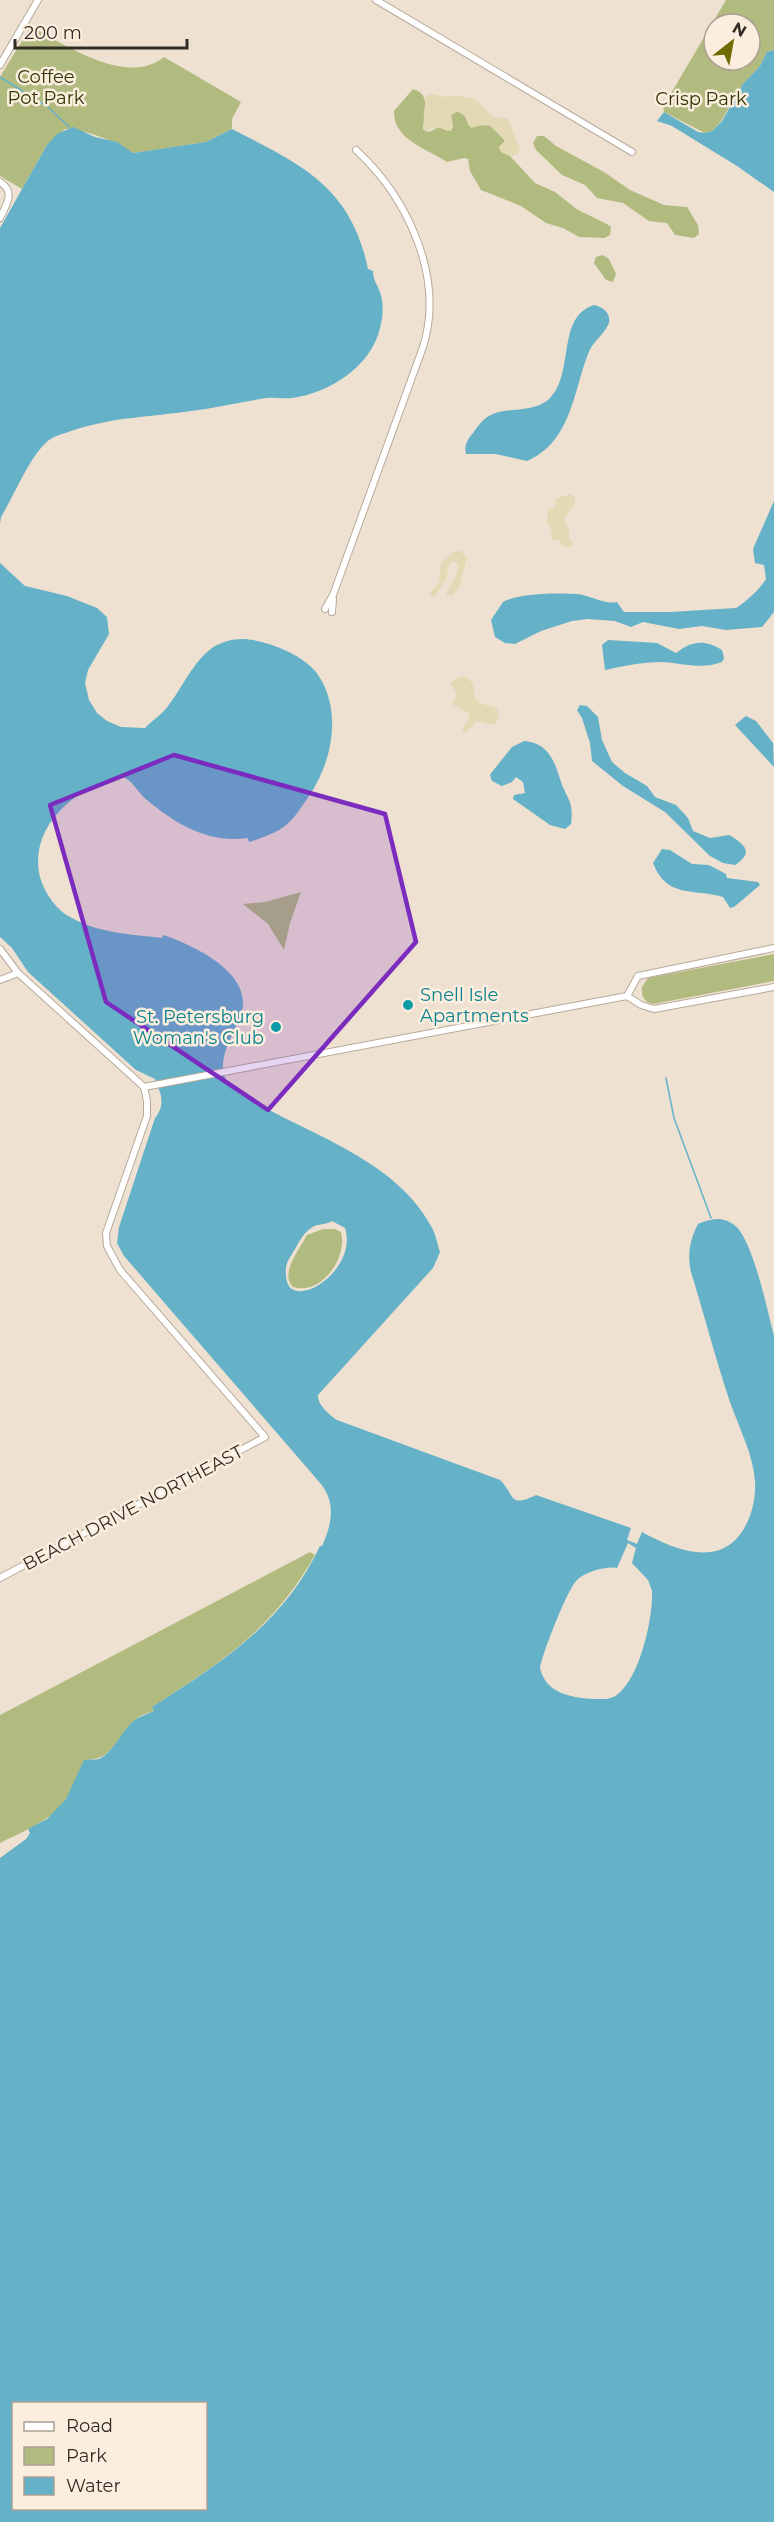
<svg xmlns="http://www.w3.org/2000/svg" width="774" height="2522" viewBox="0 0 774 2522" font-family="Montserrat,sans-serif">
  <style>
    .green { fill: #b1bb7f; fill-rule: evenodd }
    .sand { fill: #e3dab5 }
    .water { fill: #64b1c8; fill-rule: evenodd }
    .lines { fill: none; stroke-linecap: round; stroke-linejoin: round }
    .stream { stroke: #64b1c8; stroke-width: 1.5 }
    .tertiary-casing { stroke: #b7aa9b; stroke-width: 8 }
    .tertiary { stroke: #fff; stroke-width: 6 }
    .marked { fill: #7b2cbf; fill-opacity: 0.2; stroke: #7b2cbf; stroke-width: 4.5; stroke-linejoin: round }
    .culture-dot { fill: #0f9aa8; stroke: #fceede; stroke-width: 2 }
    .labels { text-anchor: middle; stroke-width: 5; stroke-linejoin: round; paint-order: stroke }
    .park-label { font-size: 18px; fill: #303505; stroke: #fceede }
    .culture-label { font-size: 18px; fill: #0d838f; stroke: #fceede; text-anchor: start }
    .street-label { font-size: 18px; fill: #312c26; stroke: #fceede }
  </style>
  <rect width="100%" height="100%" fill="#eee1d1"/>
  <!-- green -->
  <path class="green" d="M 726,0 L 774,0 L 774,50 L 767,52 L 760,66 L 743,84 L 721,121 L 712,131 L 705,133 L 664,112 L 663,107 ZM 714,24 L 750,24 L 750,60 L 714,60 Z
    M 31,26 C 64,45 128,87 164,57 L 241,102 L 232,119 L 232,129 L 206,142 L 133,153 C 115,141 87,130 65,129 L 47,145 L 22,189 L 0,176 L 0,77 Z
    M 413,89 C 432,94 424,114 423,129 L 429,132 L 439,127 L 448,131 L 453,127 L 451,115 L 457,111 L 465,116 L 469,126 L 489,125 L 504,139 L 504,142 L 499,147 L 501,152 L 510,156 L 535,183 L 555,192 L 578,210 L 607,224 L 611,227 L 610,235 L 604,238 L 579,237 L 563,228 L 546,223 L 521,206 L 481,190 L 470,171 L 468,159 L 464,158 L 447,162 C 428,149 393,140 394,111 Z
    M 537,136 L 544,136 L 556,146 L 604,172 L 630,190 L 664,205 L 687,207 L 698,225 L 699,234 L 694,238 L 675,235 L 667,223 L 649,221 L 623,203 L 597,198 L 585,185 L 562,175 L 536,150 L 533,143 Z
    M 603,255 L 609,259 L 616,274 L 613,282 L 606,280 L 594,263 L 596,257 Z
    M 301,892 L 290,923 L 284,950 L 268,924 L 243,904 L 265,902 Z
    M 774,954 L 774,981 L 653,1004 C 644,1002 641,996 642,987 L 648,978 Z
    M 323,1229 L 335,1229 L 341,1232 C 348,1258 321,1296 293,1287 C 279,1273 300,1249 307,1235 Z
    M 310,1552 L 315,1555 C 273,1629 222,1662 152,1707 L 154,1711 C 148,1713 141,1715 136,1719 C 120,1731 113,1760 90,1759 C 77,1770 76,1785 66,1799 C 50,1822 24,1831 0,1843 L 0,1715 Z"/>
  <!-- sand -->
  <path class="sand" d="M 432,94 L 445,97 L 457,95 L 475,99 L 492,116 L 508,119 L 520,149 L 518,154 L 510,156 L 501,152 L 499,147 L 505,141 L 492,127 L 486,124 L 471,128 L 465,116 L 459,111 L 451,115 L 453,127 L 451,131 L 436,127 L 425,132 C 422,121 425,107 426,96 Z
    M 570,494 L 575,498 L 575,503 L 564,519 L 569,531 L 569,538 L 574,544 L 571,547 L 563,546 L 559,540 L 553,541 L 550,526 L 547,522 L 548,511 L 555,506 L 556,499 Z
    M 454,551 L 460,551 L 467,557 L 459,589 L 452,596 L 446,595 L 458,570 L 457,563 L 452,561 L 447,568 C 449,582 440,585 436,596 L 432,597 L 430,593 L 439,582 L 441,563 Z
    M 463,676 L 473,683 L 475,697 L 479,703 L 496,708 L 499,713 L 497,722 L 492,725 L 477,721 L 465,733 L 462,730 L 469,719 L 469,714 L 452,704 L 457,693 L 450,685 L 454,679 Z"/>
  <!-- water -->
  <path class="water" d="M 774,50 L 774,192 L 737,166 L 672,126 L 657,121 L 664,112 L 698,132 L 705,133 L 712,131 L 722,121 L 743,84 L 760,66 L 767,52 Z
    M 73,127 L 95,137 L 117,142 L 133,153 L 206,142 L 232,129 C 300,164 351,186 368,269 L 373,271 C 373,280 377,284 380,292 C 384,304 383,317 380,328 C 371,367 329,393 292,398 C 283,399 274,397 266,398 C 241,402 216,408 191,411 C 150,417 114,417 74,430 C 66,433 56,435 49,440 C 30,455 14,496 1,517 L 0,524 L 0,228 L 47,145 L 57,134 Z
    M 594,305 C 603,307 611,313 609,323 C 604,335 592,342 588,354 C 573,393 571,442 527,461 L 496,454 L 466,454 C 464,446 467,440 473,433 C 478,426 484,417 493,414 C 511,407 535,413 550,398 C 575,373 556,317 594,305 Z
    M 774,501 L 774,612 L 762,627 L 726,630 L 702,626 L 679,629 L 643,622 L 631,627 L 615,621 L 588,619 L 572,621 L 541,631 L 515,644 L 505,643 L 495,637 L 491,620 L 503,602 C 520,593 557,593 577,594 C 589,595 605,605 617,602 L 624,612 L 670,612 L 736,608 C 746,602 760,589 766,579 L 764,565 L 755,563 L 753,549 Z
    M 0,563 L 25,586 L 67,596 L 97,608 L 107,617 L 109,634 L 88,670 L 85,683 L 89,700 L 97,713 L 107,721 L 121,727 L 145,728 C 152,720 162,715 168,706 C 183,687 192,663 212,648 C 229,637 246,637 265,643 C 281,647 305,658 316,672 C 343,708 333,761 309,796 C 300,809 292,823 279,830 C 270,835 259,839 249,842 L 248,838 C 209,844 176,824 147,800 C 137,792 132,778 119,776 C 75,788 28,827 40,877 C 44,891 53,905 65,914 C 94,933 129,934 162,938 L 163,935 C 191,944 252,972 242,1011 C 236,1032 215,1058 226,1080 C 233,1093 254,1102 267,1109 C 324,1139 399,1166 431,1226 C 436,1235 437,1243 440,1252 L 433,1268 L 318,1395 C 317,1404 329,1415 337,1420 L 500,1480 C 515,1494 508,1509 536,1495 L 631,1528 L 627,1540 L 637,1544 L 642,1532 C 662,1543 688,1555 711,1552 C 743,1548 757,1509 755,1481 C 753,1453 738,1426 729,1399 C 715,1357 704,1314 691,1272 C 687,1255 690,1239 698,1224 C 710,1219 721,1216 733,1224 C 752,1235 768,1313 774,1336 L 774,2522 L 0,2522 L 0,1858 L 26,1839 L 30,1833 L 28,1829 L 47,1819 L 66,1799 L 84,1760 C 89,1759 95,1760 99,1759 C 116,1750 121,1730 136,1719 C 141,1716 148,1714 154,1711 L 152,1707 C 221,1663 284,1623 320,1546 L 322,1546 C 332,1524 336,1503 321,1484 L 124,1256 L 117,1243 L 119,1227 L 155,1118 C 166,1104 161,1094 155,1079 L 136,1070 L 28,972 L 12,948 L 0,937 ZM 332,1221 L 345,1228 C 359,1272 288,1315 286,1276 C 285,1266 287,1262 292,1254 C 298,1245 301,1235 311,1228 C 317,1223 324,1226 332,1221 ZM 628,1543 L 636,1548 L 632,1563 L 648,1580 L 652,1591 C 653,1619 640,1676 618,1694 C 611,1700 603,1699 595,1699 C 572,1698 546,1694 540,1668 C 543,1652 567,1590 577,1580 C 585,1572 606,1566 617,1568 ZM 14,2404 L 206,2404 L 206,2508 L 14,2508 Z
    M 608,640 L 657,643 L 676,653 C 692,641 704,639 722,650 L 724,658 L 722,662 C 701,670 683,663 661,662 C 642,662 624,666 605,670 L 602,645 Z
    M 580,705 L 587,706 L 598,717 L 602,740 L 612,762 L 625,773 L 647,786 L 655,797 L 676,805 L 688,818 L 693,831 L 710,838 L 729,835 C 744,844 755,852 735,865 L 723,863 L 710,856 L 665,812 L 623,786 L 592,761 L 590,743 L 582,718 L 577,710 Z
    M 746,716 L 756,721 L 773,743 L 774,767 L 735,725 Z
    M 524,741 C 548,743 554,760 560,779 C 567,801 574,799 571,824 L 565,829 L 550,825 L 513,799 L 514,795 L 525,793 L 523,782 L 516,777 L 512,782 L 502,786 L 492,781 L 490,775 L 492,772 L 512,747 Z
    M 662,849 L 670,850 L 692,864 L 709,865 L 726,874 L 727,878 L 758,882 L 760,885 L 734,907 L 730,908 L 723,897 C 693,888 667,899 653,863 Z"/>
  <g class="lines">
    <!-- stream -->
    <path class="stream" d="M 0,77 L 48,107 L 69,127
      M 666,1078 L 674,1118 L 711,1218"/>
    <!-- tertiary casing -->
    <g class="tertiary-casing">
      <path id="tertiary" d="M 376,0 L 632,152
        M 0,65 L 38,0
        M 0,182 C 16,192 6,205 0,218
        M 325,609 L 333,595 L 423,347 C 445,278 408,198 356,150
        M 332,612 L 333,599
        M 0,949 L 18,973 L 144,1087 L 147,1101 L 147,1116 L 106,1233 L 107,1246 L 120,1270 L 265,1437 L 0,1578
        M 0,980 L 18,973
        M 627,996 L 638,976 L 774,948
        M 144,1087 L 627,996 L 641,1005 L 654,1009 L 774,987"/>
    </g>
    <!-- tertiary -->
    <use href="#tertiary" class="tertiary"/>
  </g>
  <!-- marked area -->
  <path class="marked" d="M 174,755 L 385,814 L 416,942 L 268,1110 L 106,1002 L 50,805 Z"/>
  <!-- markers -->
  <g class="culture-dot">
    <circle cx="408" cy="1005" r="6"/>
    <circle cx="276" cy="1027" r="6"/>
  </g>
  <g class="labels">
    <!-- park labels -->
    <g class="park-label">
      <text x="46" y="83">Coffee<tspan x="46" dy="21">Pot Park</tspan></text>
      <text x="701" y="105">Crisp Park</text>
    </g>
    <!-- culture labels -->
    <g class="culture-label">
      <text x="420" y="1001">Snell Isle<tspan x="420" dy="21">Apartments</tspan></text>
      <text x="264" y="1023" text-anchor="end">St. Petersburg<tspan x="264" dy="21">Woman's Club</tspan></text>
    </g>
    <!-- street labels -->
    <g class="street-label">
      <text transform="translate(133 1508) rotate(-28)" y="6">BEACH DRIVE NORTHEAST</text>
    </g>
  </g>
  <!-- legend -->
  <rect x="12" y="2402" width="195" height="108" fill="#fceede" stroke="#aba094" stroke-width="1.5"/>
  <rect x="24" y="2422" width="30" height="9" fill="#ffffff" stroke="#aba094" stroke-width="1.5"/>
  <text x="66" y="2432" font-size="18" fill="#312c26">Road</text>
  <rect x="24" y="2447" width="30" height="18" fill="#b1bb7f" stroke="#aba094" stroke-width="1.5"/>
  <text x="66" y="2462" font-size="18" fill="#312c26">Park</text>
  <rect x="24" y="2477" width="30" height="18" fill="#64b1c8" stroke="#aba094" stroke-width="1.5"/>
  <text x="66" y="2492" font-size="18" fill="#312c26">Water</text>
  <!-- north arrow -->
  <g transform="translate(732 42) rotate(31)"><circle r="28" fill="#fceede" stroke="#aba094" stroke-width="1.5"/>
  <path d="M0-4.5L10 22L0 15L-10 22Z" fill="#706a02"/>
  <text y="-9" font-size="16" font-weight="bold" text-anchor="middle" fill="#312c26">N</text>
  </g>
  <!-- scale -->
  <path d="M15 39v9h172v-9" fill="none" stroke="#312c26" stroke-width="3"/>
  <text x="24" y="39" font-size="18" fill="#312c26" stroke="#fceede" stroke-width="4.5" paint-order="stroke">200 m</text>
</svg>
